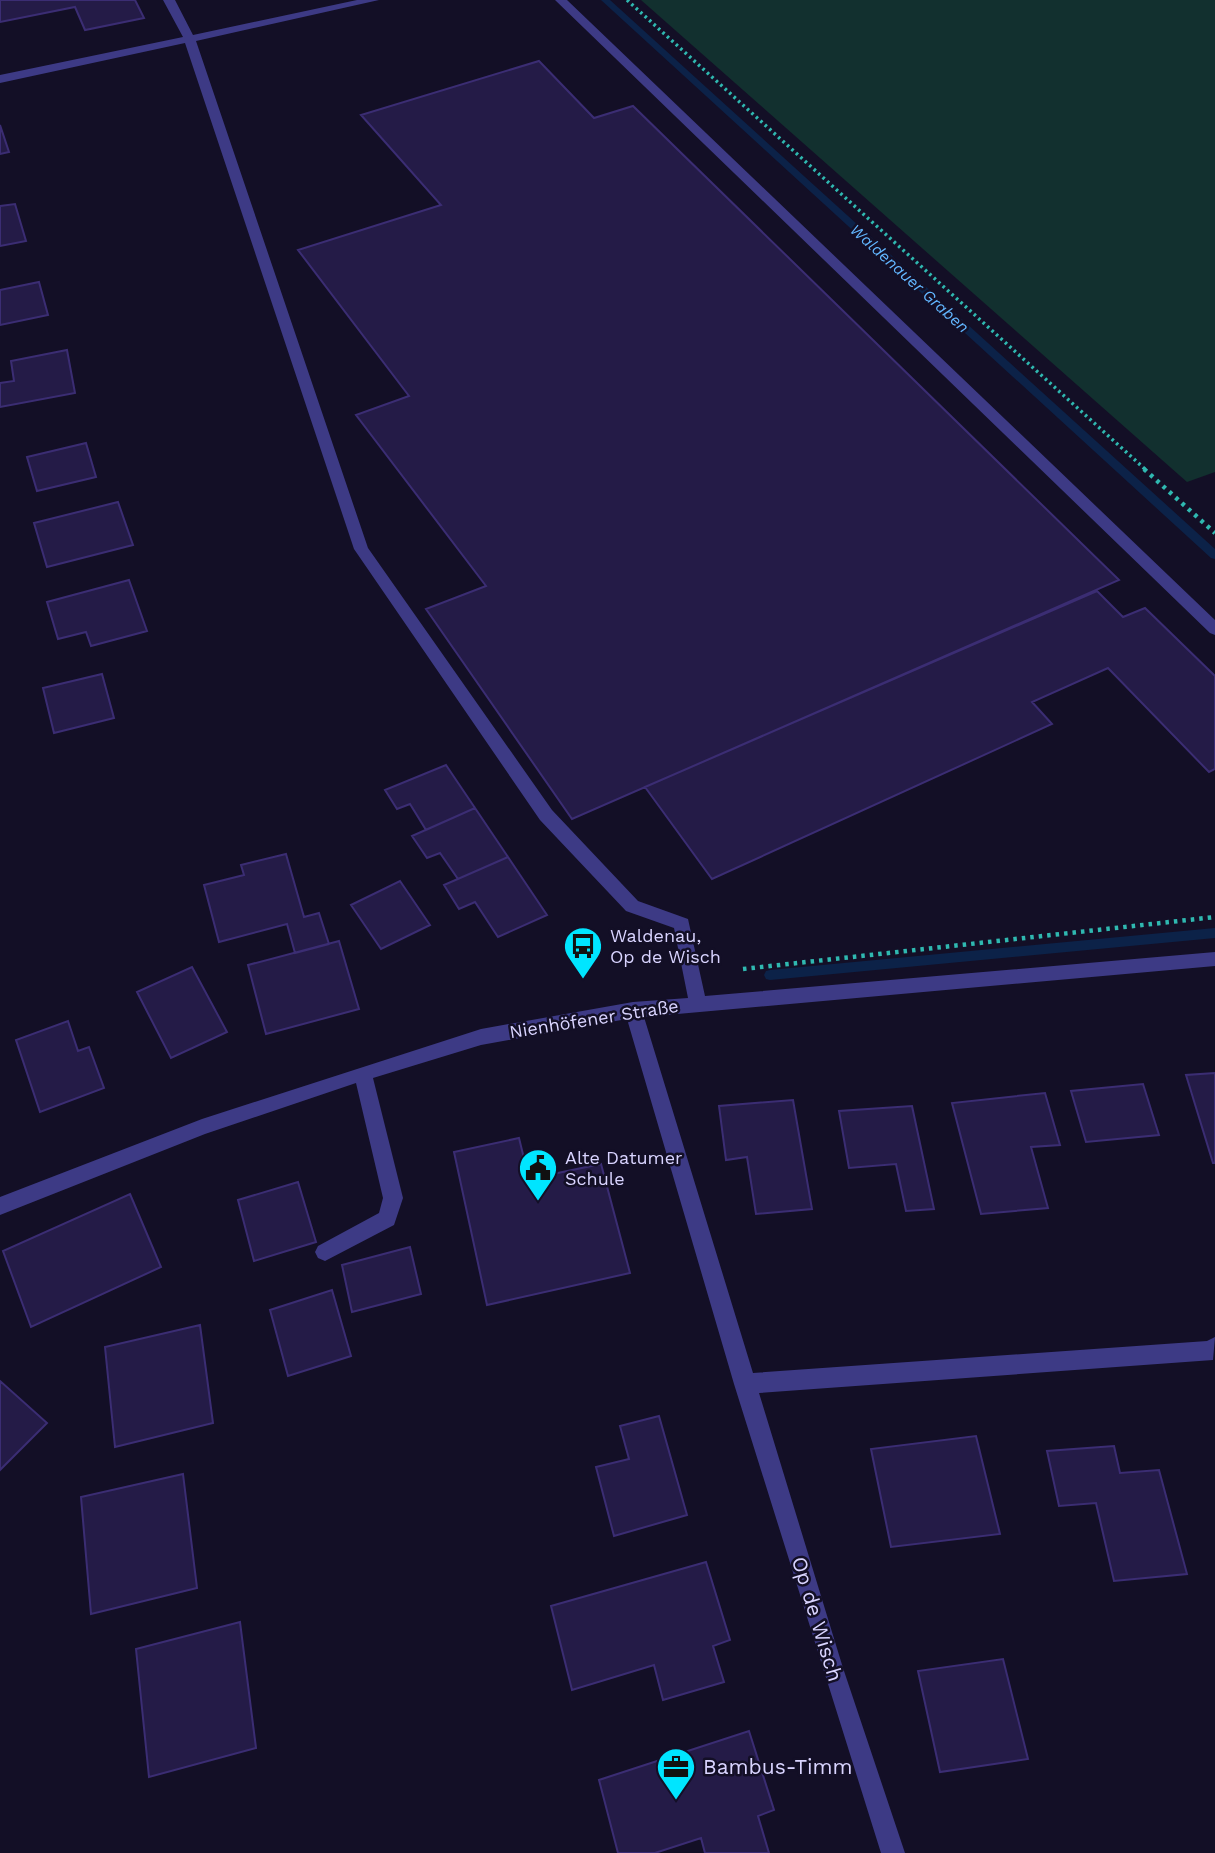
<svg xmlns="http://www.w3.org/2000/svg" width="1215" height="1853" viewBox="0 0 1215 1853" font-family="'Work Sans',sans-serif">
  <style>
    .green { fill: #12302f }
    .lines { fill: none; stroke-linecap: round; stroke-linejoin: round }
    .stream { fill: #0c2248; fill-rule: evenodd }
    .building { fill: #241b47; stroke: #3b2d73; stroke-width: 2 }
    .path-far1 { stroke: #2fb8b0; stroke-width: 3.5; stroke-dasharray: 2.5 3.5; stroke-linecap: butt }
    .path { stroke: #2fb8b0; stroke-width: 4.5; stroke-dasharray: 3.5 5; stroke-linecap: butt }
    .minor { fill: #3d3a85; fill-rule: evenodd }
    .labels { text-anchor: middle; stroke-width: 5; stroke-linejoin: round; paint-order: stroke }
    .far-water-label { font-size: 16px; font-style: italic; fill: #62b6ff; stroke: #130f26 }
    .poi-label { font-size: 18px; fill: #d9d4ff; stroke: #130f26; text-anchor: start }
    .street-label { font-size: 18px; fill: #d9d4ff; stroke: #130f26 }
    .near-street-label { font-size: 21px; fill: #d9d4ff; stroke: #130f26 }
    .near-poi-label { font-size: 21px; fill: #d9d4ff; stroke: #130f26; text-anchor: start }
  </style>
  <rect width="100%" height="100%" fill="#130f26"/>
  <!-- green -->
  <path class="green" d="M 641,0 L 1215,0 L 1215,472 L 1187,482 Z"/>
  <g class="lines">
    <!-- stream -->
    <path class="stream" d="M 601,0 L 610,0 L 1215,549 L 1215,559 L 1211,558 Z
      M 1215,928 L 1215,938 L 770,980 L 766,979 L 764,975 L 766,971 L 770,970 Z"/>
  </g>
  <!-- building -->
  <path class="building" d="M 0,0 L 135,0 L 144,18 L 85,30 L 75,7 L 0,22 Z
    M 539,61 L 594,118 L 633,106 L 1119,580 L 572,819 L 426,609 L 486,586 L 356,415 L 409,396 L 298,250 L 441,205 L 361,115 Z
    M 0,125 L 9,152 L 0,154 Z
    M 15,204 L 26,241 L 0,246 L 0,206 Z
    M 39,282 L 48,315 L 0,325 L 0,290 Z
    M 67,350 L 75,393 L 0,407 L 0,383 L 14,381 L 11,361 Z
    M 86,443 L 96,477 L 37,491 L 27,457 Z
    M 118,502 L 133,545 L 47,567 L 34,523 Z
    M 129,580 L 147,631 L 91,646 L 86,632 L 58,639 L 47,602 Z
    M 1097,591 L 1123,617 L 1145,608 L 1215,676 L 1215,769 L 1209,772 L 1108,668 L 1032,702 L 1052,724 L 712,879 L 645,787 Z
    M 102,674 L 114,718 L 54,733 L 43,688 Z
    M 446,765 L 475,808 L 426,830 L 410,804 L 397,809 L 385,790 Z
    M 475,808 L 508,857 L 458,879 L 440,853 L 427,858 L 412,836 Z
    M 286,854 L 304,917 L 319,913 L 329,944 L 295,953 L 287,924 L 219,942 L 204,885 L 244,875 L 241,865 Z
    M 508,857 L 547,915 L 498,937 L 475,902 L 459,909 L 444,885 Z
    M 400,881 L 430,925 L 381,949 L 351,905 Z
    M 339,941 L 359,1009 L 266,1034 L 248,965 Z
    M 192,967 L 227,1032 L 171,1058 L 137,992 Z
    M 68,1021 L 78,1051 L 89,1047 L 104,1088 L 40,1112 L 16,1040 Z
    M 1215,1073 L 1215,1163 L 1213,1163 L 1186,1075 Z
    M 1143,1084 L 1159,1135 L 1086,1142 L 1071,1091 Z
    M 1045,1093 L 1060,1145 L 1031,1147 L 1048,1208 L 981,1214 L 952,1103 Z
    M 793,1100 L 812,1209 L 756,1214 L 747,1157 L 726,1160 L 719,1106 Z
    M 912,1106 L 934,1209 L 906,1211 L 896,1164 L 849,1168 L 839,1111 Z
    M 519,1138 L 529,1179 L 601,1164 L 630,1273 L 487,1305 L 454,1152 Z
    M 298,1182 L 316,1242 L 254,1261 L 238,1200 Z
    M 130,1194 L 161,1267 L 31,1327 L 3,1251 Z
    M 410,1247 L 421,1294 L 352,1312 L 342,1265 Z
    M 332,1290 L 351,1356 L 288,1376 L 270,1310 Z
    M 200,1325 L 213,1423 L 115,1447 L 105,1347 Z
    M 0,1381 L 47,1423 L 0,1470 Z
    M 659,1416 L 687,1515 L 614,1536 L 596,1467 L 629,1459 L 620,1426 Z
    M 976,1436 L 1000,1534 L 891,1547 L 871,1449 Z
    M 1114,1446 L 1120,1473 L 1159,1470 L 1187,1574 L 1114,1581 L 1096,1503 L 1059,1506 L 1047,1451 Z
    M 183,1474 L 197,1588 L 91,1614 L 81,1497 Z
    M 706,1562 L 730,1640 L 713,1646 L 724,1682 L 663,1700 L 654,1665 L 572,1690 L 551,1606 Z
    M 240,1622 L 256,1748 L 149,1777 L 136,1649 Z
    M 1003,1659 L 1028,1759 L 940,1772 L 918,1671 Z
    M 749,1731 L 774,1810 L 758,1816 L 769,1853 L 705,1853 L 701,1838 L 655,1853 L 618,1853 L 599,1780 Z"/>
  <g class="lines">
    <!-- path-far1 -->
    <path class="path-far1" d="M 627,0 L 1146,470"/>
    <!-- path -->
    <path class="path" d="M 1144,469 L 1215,533
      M 743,969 L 1215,917"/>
    <!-- minor -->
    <path class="minor" d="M 163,0 L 175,0 L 193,35 L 357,0 L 379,0 L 196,41 L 368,548 L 552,810 L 638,901 L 688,919 L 705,996 L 1215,952 L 1215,966 L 644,1017 L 753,1373 L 1207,1341 L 1215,1337 L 1213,1360 L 759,1393 L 843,1668 L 905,1853 L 881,1853 L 734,1384 L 627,1019 L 481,1045 L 373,1078 L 403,1198 L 394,1225 L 325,1261 L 318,1258 L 315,1252 L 318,1246 L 379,1213 L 383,1198 L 356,1083 L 205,1134 L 0,1215 L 0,1197 L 202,1119 L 481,1029 L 633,1002 L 688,998 L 674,928 L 626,911 L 540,820 L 354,549 L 185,43 L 0,83 L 0,75 L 183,37 Z
      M 555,0 L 567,0 L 1215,620 L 1215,635 L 1210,633 Z"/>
  </g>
  <!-- icons -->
  <defs>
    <g id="bus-pin" transform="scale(2.0125)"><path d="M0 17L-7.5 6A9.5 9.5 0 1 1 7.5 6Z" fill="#00e5ff" stroke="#130f26"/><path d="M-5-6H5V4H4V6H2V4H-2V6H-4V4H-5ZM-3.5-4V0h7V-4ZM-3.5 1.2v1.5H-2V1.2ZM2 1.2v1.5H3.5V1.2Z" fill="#111"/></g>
    <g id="civic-pin" transform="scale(2.0125)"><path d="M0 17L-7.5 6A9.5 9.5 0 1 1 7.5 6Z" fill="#00e5ff" stroke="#130f26"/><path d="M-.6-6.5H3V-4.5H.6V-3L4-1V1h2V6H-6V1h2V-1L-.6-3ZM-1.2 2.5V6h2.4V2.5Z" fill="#111"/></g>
    <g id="office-pin" transform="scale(2.0125)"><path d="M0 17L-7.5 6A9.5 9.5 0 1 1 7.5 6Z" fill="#00e5ff" stroke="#130f26"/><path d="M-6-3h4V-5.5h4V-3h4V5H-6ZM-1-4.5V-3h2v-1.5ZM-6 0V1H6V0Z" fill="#111"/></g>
  </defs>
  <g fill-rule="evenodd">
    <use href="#bus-pin" x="583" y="946"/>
    <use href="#civic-pin" x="538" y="1168"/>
    <use href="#office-pin" x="676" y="1767"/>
  </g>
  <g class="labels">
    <!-- far-water labels -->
    <g class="far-water-label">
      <text transform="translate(910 278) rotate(42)" y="6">Waldenauer Graben</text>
    </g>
    <!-- poi labels -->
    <g class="poi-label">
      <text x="610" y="942">Waldenau,<tspan x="610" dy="21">Op de Wisch</tspan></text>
      <text x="565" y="1164">Alte Datumer<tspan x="565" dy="21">Schule</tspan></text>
    </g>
    <!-- street labels -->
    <g class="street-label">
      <text transform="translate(594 1019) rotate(-9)" y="6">Nienhöfener Straße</text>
    </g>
    <!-- near-street labels -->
    <g class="near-street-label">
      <text transform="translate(817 1619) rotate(73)" y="7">Op de Wisch</text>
    </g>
    <!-- near-poi labels -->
    <g class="near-poi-label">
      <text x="703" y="1774">Bambus-Timm</text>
    </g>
  </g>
</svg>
